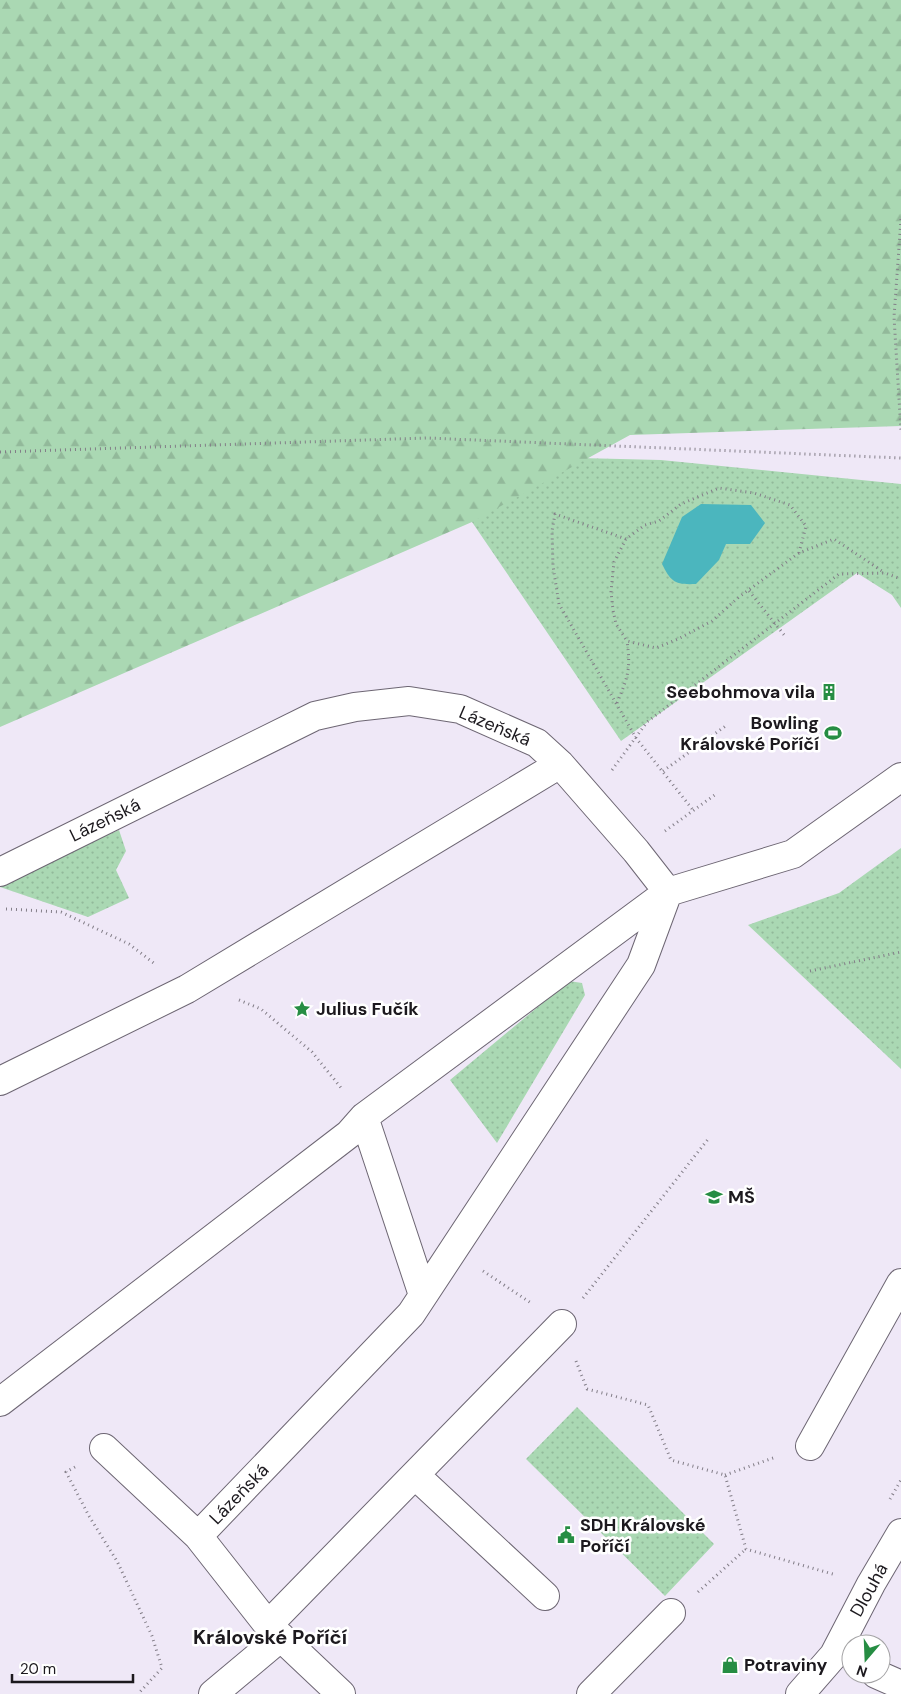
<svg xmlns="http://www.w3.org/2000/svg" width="901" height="1694" viewBox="0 0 901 1694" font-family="'DM Sans',sans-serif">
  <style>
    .green { fill: url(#green-dots) }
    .forest { fill: url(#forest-firs) }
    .water { fill: #4bb6be }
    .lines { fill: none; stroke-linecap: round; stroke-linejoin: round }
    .minor-casing { stroke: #6d6673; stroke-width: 30 }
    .path { stroke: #827d87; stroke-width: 3; stroke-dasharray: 1 4; stroke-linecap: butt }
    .minor { stroke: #fff; stroke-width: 28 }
    .labels { text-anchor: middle; stroke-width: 5; stroke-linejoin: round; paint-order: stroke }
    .poi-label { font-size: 18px; font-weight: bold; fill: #1c191e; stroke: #fff; text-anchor: start }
    .street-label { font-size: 18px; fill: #1c191e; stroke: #fff }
    .quarter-label { font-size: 20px; font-weight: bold; fill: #1c191e; stroke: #fff }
  </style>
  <defs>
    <pattern id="green-dots" width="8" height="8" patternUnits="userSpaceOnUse" patternTransform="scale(1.25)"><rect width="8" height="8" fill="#aad8b3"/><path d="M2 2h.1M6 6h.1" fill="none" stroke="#92b99a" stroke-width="1.8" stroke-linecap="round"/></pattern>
    <pattern id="forest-firs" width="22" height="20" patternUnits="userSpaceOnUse" patternTransform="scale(1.25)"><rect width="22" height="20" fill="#aad8b3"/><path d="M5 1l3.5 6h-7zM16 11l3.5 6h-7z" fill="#92b99a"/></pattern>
  </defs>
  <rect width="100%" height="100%" fill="#efe8f7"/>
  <!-- green -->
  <path class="green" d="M 416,454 L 661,460 L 901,484 L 901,608 L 892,595 L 857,573 L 621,741 L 472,522 Z
    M 119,830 L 126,851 L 116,870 L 129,898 L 88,917 L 0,887 L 0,880 Z
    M 901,848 L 901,1069 L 748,925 L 839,893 Z
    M 569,981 L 582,983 L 585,995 L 497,1143 L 450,1080 Z
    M 577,1407 L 714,1544 L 665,1596 L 526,1459 Z"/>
  <!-- forest -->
  <path class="forest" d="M 0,0 L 901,0 L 901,426 L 630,435 L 472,522 L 0,727 Z"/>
  <!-- water -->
  <path class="water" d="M 701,504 L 751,505 L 765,523 L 750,544 L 726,544 L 719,560 L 696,584 C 675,585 671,582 662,564 L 682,517 Z"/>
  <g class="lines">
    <!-- minor casing -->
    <g class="minor-casing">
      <path id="minor" d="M 0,872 L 315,716 L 355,707 L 409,701 L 460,709 L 537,743 L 560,764 L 636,851 L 668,892
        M 0,1081 L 187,989 L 560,764
        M 364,1117 L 423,1295
        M 0,1402 L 349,1134 L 364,1117 L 668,892 L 793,854 L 901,777
        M 810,1446 L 901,1283
        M 104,1448 L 198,1536 L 268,1625 L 341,1694
        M 415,1475 L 545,1596
        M 198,1536 L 411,1314 L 641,965 L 668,892
        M 268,1625 L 562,1324
        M 876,1674 L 901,1685
        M 213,1694 L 281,1637
        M 591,1694 L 671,1613
        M 800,1694 L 834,1655 L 871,1584 L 901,1533"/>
    </g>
    <!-- path -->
    <path class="path" d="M 901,219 L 894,317 L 901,431
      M 0,452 L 427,438 L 901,458
      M 626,539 L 555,514 L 552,531 L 553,566 L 559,604 L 636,738 L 693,810
      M 799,553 L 806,526 L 790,505 L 754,493 L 719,488 L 681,504 L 659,521 L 645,525 L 626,539 L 614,562 L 611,592 L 613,610 L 616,624 L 627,641 L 656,648 L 678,639 L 712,621 L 739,597 L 799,553 L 834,539 L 885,573
      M 749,591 L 785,636
      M 617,703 C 628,677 631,669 627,641
      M 612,770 L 647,722 L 839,574 L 885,573 L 901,579
      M 663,771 L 727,725
      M 665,831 L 716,794
      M 6,909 L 61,912 L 129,944 L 155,964
      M 810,971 L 901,952
      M 239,1000 L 261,1009 L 312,1052 L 342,1089
      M 483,1271 L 531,1303
      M 583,1298 L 709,1138
      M 576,1361 L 587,1389 L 648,1405 L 671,1460 L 725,1475 L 746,1549 L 836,1575
      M 75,1467 L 66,1472 L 89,1516 L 117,1561 L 152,1636 L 162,1668 L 138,1694
      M 725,1475 L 776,1457
      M 890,1499 L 901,1480
      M 698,1592 L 746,1549"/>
    <!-- minor -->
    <use href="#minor" class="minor"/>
  </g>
  <!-- icons -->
  <defs>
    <g id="building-bare" transform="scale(1.35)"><path d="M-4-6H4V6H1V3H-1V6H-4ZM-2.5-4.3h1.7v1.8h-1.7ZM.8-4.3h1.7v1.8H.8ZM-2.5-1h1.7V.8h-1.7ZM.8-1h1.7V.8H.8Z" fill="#268d43" stroke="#fff" stroke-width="2.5" paint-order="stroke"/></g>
    <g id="stadium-bare" transform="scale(1.35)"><path d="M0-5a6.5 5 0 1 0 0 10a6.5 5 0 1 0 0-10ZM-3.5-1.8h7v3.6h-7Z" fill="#268d43" stroke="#fff" stroke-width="2.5" paint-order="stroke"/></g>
    <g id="sight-bare" transform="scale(1.35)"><path d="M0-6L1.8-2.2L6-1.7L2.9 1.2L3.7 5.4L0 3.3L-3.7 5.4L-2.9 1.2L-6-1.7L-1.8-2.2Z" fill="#268d43" stroke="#fff" stroke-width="2.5" paint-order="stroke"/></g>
    <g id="school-bare" transform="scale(1.35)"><path d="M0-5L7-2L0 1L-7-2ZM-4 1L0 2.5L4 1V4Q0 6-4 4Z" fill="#268d43" stroke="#fff" stroke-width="2.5" paint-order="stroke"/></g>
    <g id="civic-bare" transform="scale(1.35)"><path d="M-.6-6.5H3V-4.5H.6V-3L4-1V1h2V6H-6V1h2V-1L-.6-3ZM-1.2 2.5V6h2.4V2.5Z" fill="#268d43" stroke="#fff" stroke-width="2.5" paint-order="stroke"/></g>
    <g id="shop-bare" transform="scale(1.35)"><path d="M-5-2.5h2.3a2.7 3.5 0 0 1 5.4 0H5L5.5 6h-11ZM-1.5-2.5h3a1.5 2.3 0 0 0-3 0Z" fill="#268d43" stroke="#fff" stroke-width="2.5" paint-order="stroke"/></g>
  </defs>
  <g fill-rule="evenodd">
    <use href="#building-bare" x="829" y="692"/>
    <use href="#stadium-bare" x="833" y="733"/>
    <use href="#sight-bare" x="302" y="1009"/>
    <use href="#school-bare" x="714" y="1197"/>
    <use href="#civic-bare" x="566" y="1535"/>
    <use href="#shop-bare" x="730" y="1665"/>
  </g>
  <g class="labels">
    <!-- poi labels -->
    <g class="poi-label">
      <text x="815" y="698" text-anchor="end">Seebohmova vila</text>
      <text x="819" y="729" text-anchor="end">Bowling<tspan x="819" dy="21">Královské Poříčí</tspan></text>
      <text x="316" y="1015">Julius Fučík</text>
      <text x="728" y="1203">MŠ</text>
      <text x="580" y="1531">SDH Královské<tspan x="580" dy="21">Poříčí</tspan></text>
      <text x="744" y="1671">Potraviny</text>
    </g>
    <!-- street labels -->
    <g class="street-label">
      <text transform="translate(495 726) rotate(23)" y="6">Lázeňská</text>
      <text transform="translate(105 820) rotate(-26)" y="6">Lázeňská</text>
      <text transform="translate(239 1494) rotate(-46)" y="6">Lázeňská</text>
      <text transform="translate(869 1590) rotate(-61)" y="6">Dlouhá</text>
    </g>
    <!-- quarter labels -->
    <g class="quarter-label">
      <text x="270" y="1644">Královské Poříčí</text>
    </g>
  </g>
  <!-- north arrow -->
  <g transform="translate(866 1659) rotate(199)"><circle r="24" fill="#ffffff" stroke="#a4a3a5"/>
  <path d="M0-4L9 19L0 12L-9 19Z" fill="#268d43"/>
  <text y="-8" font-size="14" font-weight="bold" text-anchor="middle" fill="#1c191e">N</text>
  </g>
  <!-- scale -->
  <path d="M12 1674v8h121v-8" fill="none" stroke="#1c191e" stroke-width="2.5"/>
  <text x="20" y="1674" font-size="15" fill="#1c191e" stroke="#ffffff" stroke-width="4" paint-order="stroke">20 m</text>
</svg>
